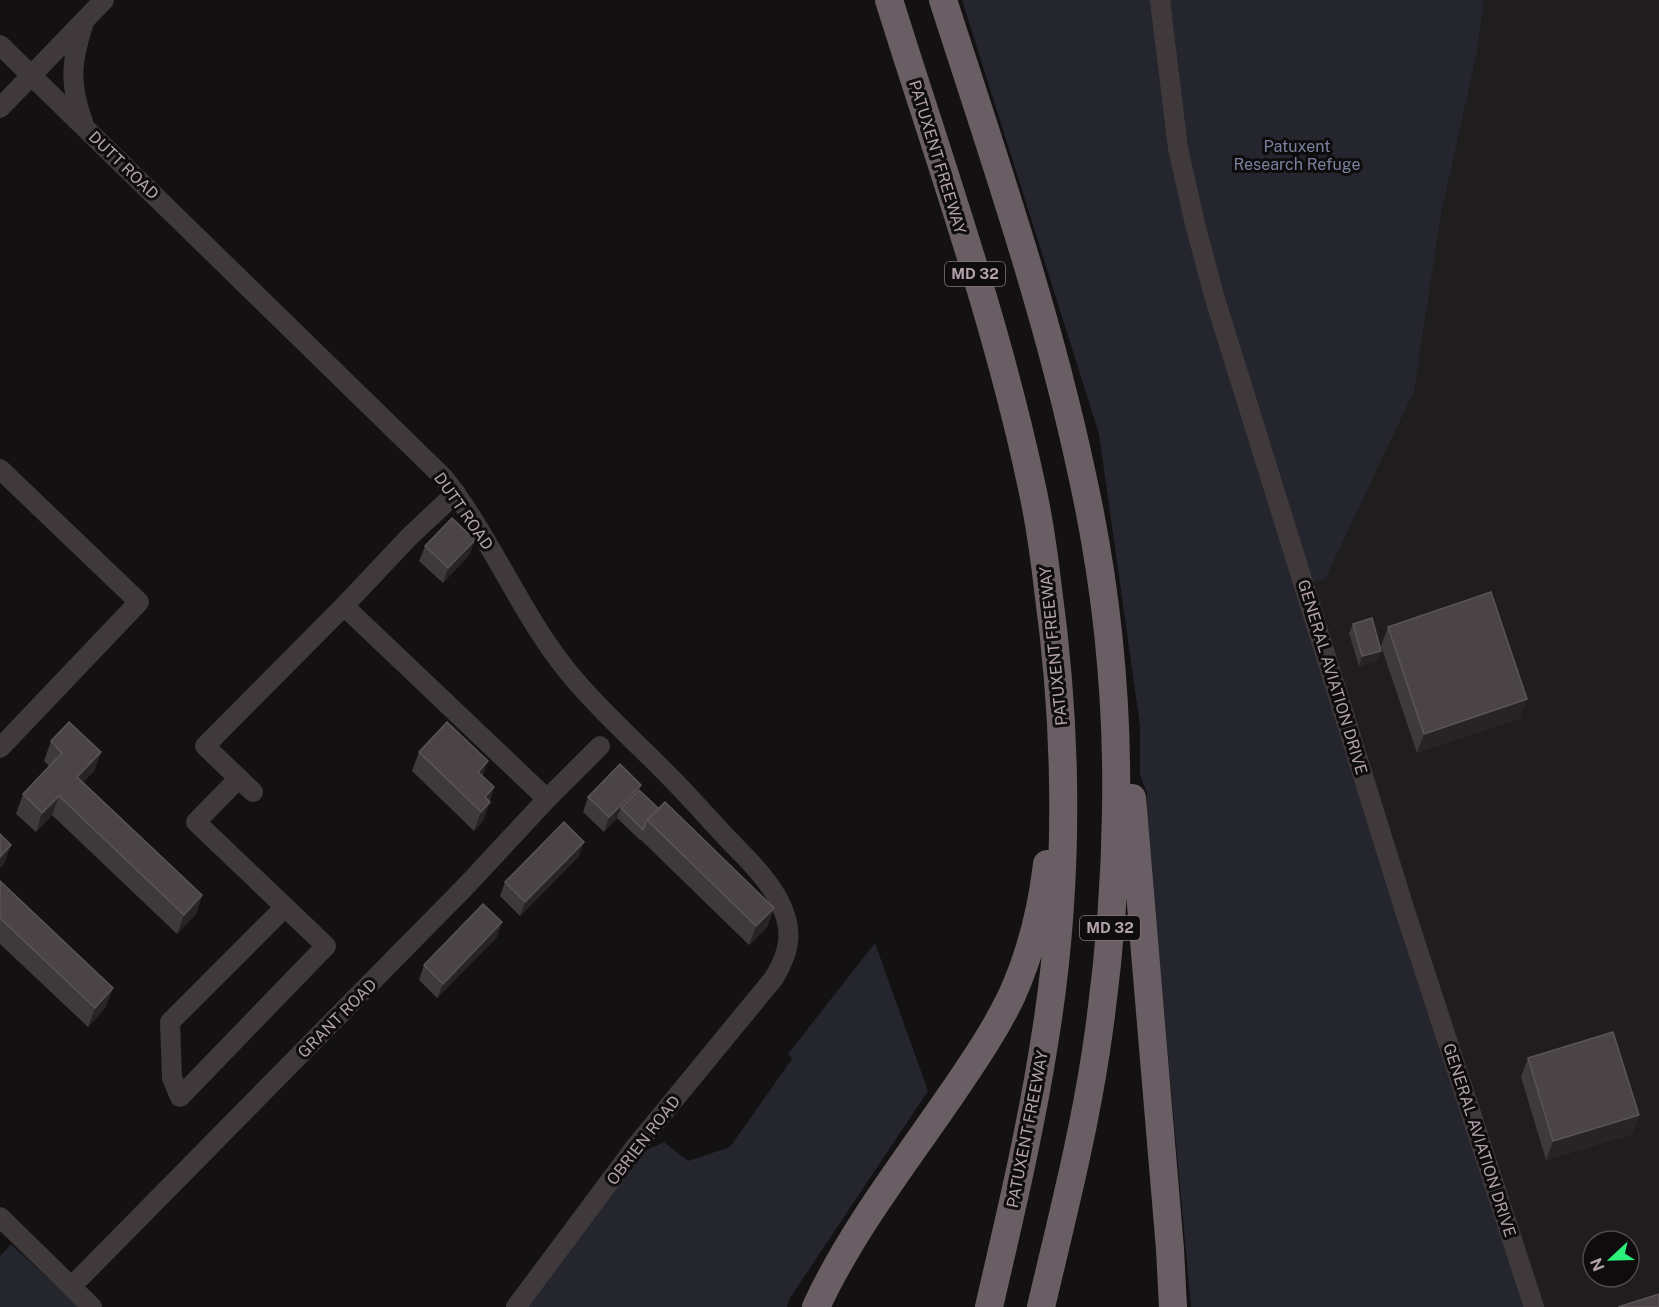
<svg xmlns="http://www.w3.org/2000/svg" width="1659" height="1307" viewBox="0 0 1659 1307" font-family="'Public Sans',sans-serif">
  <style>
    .built { fill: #201d1e; fill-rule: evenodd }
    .green { fill: #24252d }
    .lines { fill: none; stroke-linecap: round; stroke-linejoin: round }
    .minor { stroke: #3f393b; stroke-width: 20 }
    .highway { stroke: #695e64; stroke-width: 28 }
    .wall { fill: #3e393b }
    .shaded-wall { fill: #272425 }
    .building { fill: #4a4447; stroke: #5b5357; stroke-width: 1.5 }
    .labels { text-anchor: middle; stroke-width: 6; stroke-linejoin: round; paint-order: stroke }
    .shield { fill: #0e0c0d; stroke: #82757c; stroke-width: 1.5 }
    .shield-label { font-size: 15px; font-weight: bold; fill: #b3a2ac }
    .park-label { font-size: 16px; fill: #79819f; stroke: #0e0c0d }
    .street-label { font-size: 16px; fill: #b3a2ac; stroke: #0e0c0d }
  </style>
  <rect width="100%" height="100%" fill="#131112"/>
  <!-- built -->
  <path class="built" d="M 1484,0 L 1659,0 L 1659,1307 L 1508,1307 L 1277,593 L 1440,220 L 1477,53 ZM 1593,1241 L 1629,1241 L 1629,1277 L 1593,1277 Z"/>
  <!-- green -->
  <path class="green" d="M 962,0 L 1484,0 L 1477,53 L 1440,220 L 1414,391 L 1325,579 L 1298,587 L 1527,1307 L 1191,1307 L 1163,1001 L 1145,834 L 1147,793 L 1140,775 L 1140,726 L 1099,434 Z
    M 875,943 L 928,1091 L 790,1298 L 787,1307 L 525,1307 L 638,1154 L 664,1142 L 688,1161 L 730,1147 L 792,1059 L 788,1054 Z
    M 11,1244 L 79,1307 L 0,1307 L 0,1256 Z"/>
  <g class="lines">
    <!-- minor -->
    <path class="minor" d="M 1160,0 L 1178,148 L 1195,224 L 1215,299 L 1405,911 L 1534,1307
      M 0,45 L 444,478 C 492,539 520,613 569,673 C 600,711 637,743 671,778 C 690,797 708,818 727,838 C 746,858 770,880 781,905 C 794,932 789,953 774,978 L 636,1146 L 516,1307
      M 0,108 L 104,0
      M 83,122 C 69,83 71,61 84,22
      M 0,469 L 139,602 L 0,748
      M 344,606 L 547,799
      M 239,778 L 196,822 L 326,946 L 180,1097 L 172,1078 L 170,1022 L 285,907
      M 253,792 L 205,746 L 344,606 L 410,536 L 456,493
      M 0,1217 L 92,1307
      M 71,1287 L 467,885 L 547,799 L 600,746"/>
    <!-- highway -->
    <path class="highway" d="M 889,0 C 939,160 996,319 1031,483 C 1039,518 1044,554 1048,589 C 1069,741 1069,893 1044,1044 C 1030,1133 1009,1220 989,1307
      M 943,0 C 993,155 1047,311 1081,470 C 1106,581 1118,697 1116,810 C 1115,891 1108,971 1096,1051 C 1083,1137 1061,1222 1041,1307
      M 1132,798 L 1170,1249 L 1173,1307
      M 816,1307 C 851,1231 906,1161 953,1092 C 974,1061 996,1029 1012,995 C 1030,955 1042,907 1047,864"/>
  </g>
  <!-- wall -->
  <path class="wall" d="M 425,546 L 470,554 L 443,583 L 419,561 Z
    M 1353,624 L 1378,660 L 1359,666 L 1349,633 Z
    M 1388,627 L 1520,718 L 1417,753 L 1381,646 Z
    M 51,741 L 101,752 L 94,771 L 83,782 L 202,895 L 196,914 L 177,934 L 52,815 L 36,832 L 16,814 L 23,794 L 49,766 L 44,761 Z
    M 419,752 L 494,787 L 483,821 L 474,831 L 412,771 Z
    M 641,785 L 639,790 L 659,809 L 774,908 L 767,927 L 749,945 L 640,839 L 640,840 L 617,818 L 604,832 L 583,812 L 588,797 Z
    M 579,856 L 520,916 L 500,896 L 505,882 Z
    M 0,881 L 106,1007 L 88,1027 L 0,944 Z
    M 497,937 L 437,998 L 419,980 L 424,965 Z
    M 1528,1058 L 1639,1115 L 1632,1134 L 1546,1160 L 1521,1077 Z"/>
  <!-- shaded-wall -->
  <path class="shaded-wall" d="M 475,540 L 470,554 L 443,583 L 448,568 Z
    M 1381,651 L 1378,660 L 1359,666 L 1362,656 Z
    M 1527,699 L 1520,718 L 1417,753 L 1424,734 Z
    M 101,752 L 94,771 L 70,796 L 77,777 Z
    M 488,761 L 481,781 L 478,772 Z
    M 641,785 L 636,799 L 621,808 L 617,818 L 604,832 L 609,817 Z
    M 494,787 L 487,805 L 490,802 L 483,821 L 474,831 L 481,812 L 485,797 Z
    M 59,796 L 52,815 L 36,832 L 42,813 Z
    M 584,842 L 579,856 L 520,916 L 525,902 Z
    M 11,845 L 4,864 L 0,868 L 0,857 Z
    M 202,895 L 196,914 L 177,934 L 184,915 Z
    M 774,908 L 767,927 L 749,945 L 756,926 Z
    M 502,922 L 497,937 L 437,998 L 443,984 Z
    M 113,988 L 106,1007 L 88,1027 L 95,1008 Z
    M 1639,1115 L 1632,1134 L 1546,1160 L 1553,1141 Z"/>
  <!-- building -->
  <path class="building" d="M 452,518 L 475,540 L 448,568 L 425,546 Z
    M 1491,592 L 1527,699 L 1424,734 L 1388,627 Z
    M 1372,618 L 1381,651 L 1362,656 L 1353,624 Z
    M 69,722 L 101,752 L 77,777 L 202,895 L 184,915 L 59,796 L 42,813 L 23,794 L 62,753 L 51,741 Z
    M 447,722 L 488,761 L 478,772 L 494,787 L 485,797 L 490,802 L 481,812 L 419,752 Z
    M 620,764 L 641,785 L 609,817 L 588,797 Z
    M 639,790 L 659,809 L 647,820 L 643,830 L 621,808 Z
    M 665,802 L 774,908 L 756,926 L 647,820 Z
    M 564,822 L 584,842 L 525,902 L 505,882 Z
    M 0,834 L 11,845 L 0,857 Z
    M 0,881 L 113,988 L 95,1008 L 0,918 Z
    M 483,904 L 502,922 L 443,984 L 424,965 Z
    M 1613,1032 L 1639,1115 L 1553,1141 L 1528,1058 Z
    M 1659,1294 L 1659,1307 L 1618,1307 Z"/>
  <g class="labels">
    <!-- shield labels -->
    <g class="shield">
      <rect x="945" y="262" width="60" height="24" rx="4.5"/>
      <rect x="1080" y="916" width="60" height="24" rx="4.5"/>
    </g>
    <g class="shield-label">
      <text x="975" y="279">MD 32</text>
      <text x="1110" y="933">MD 32</text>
    </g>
    <!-- park labels -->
    <g class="park-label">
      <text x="1297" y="152">Patuxent<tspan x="1297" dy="18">Research Refuge</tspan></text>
    </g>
    <!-- street labels -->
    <g class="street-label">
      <text transform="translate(938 157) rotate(73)" y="6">PATUXENT FREEWAY</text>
      <text transform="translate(124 165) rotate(44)" y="6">DUTT ROAD</text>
      <text transform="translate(464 511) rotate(55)" y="6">DUTT ROAD</text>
      <text transform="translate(1053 646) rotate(-96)" y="6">PATUXENT FREEWAY</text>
      <text transform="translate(1333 677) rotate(73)" y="6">GENERAL AVIATION DRIVE</text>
      <text transform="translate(337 1018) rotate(-45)" y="6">GRANT ROAD</text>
      <text transform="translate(1027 1129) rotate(-79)" y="6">PATUXENT FREEWAY</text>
      <text transform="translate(643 1140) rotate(-52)" y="6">OBRIEN ROAD</text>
      <text transform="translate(1480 1140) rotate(72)" y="6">GENERAL AVIATION DRIVE</text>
    </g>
  </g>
  <!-- north arrow -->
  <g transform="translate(1611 1259) rotate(248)"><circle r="28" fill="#0e0c0d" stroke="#50484d" stroke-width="1.5"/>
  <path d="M0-4.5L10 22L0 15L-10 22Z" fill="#2bf17c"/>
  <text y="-9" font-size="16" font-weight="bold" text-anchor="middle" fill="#b3a2ac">N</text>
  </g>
</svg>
